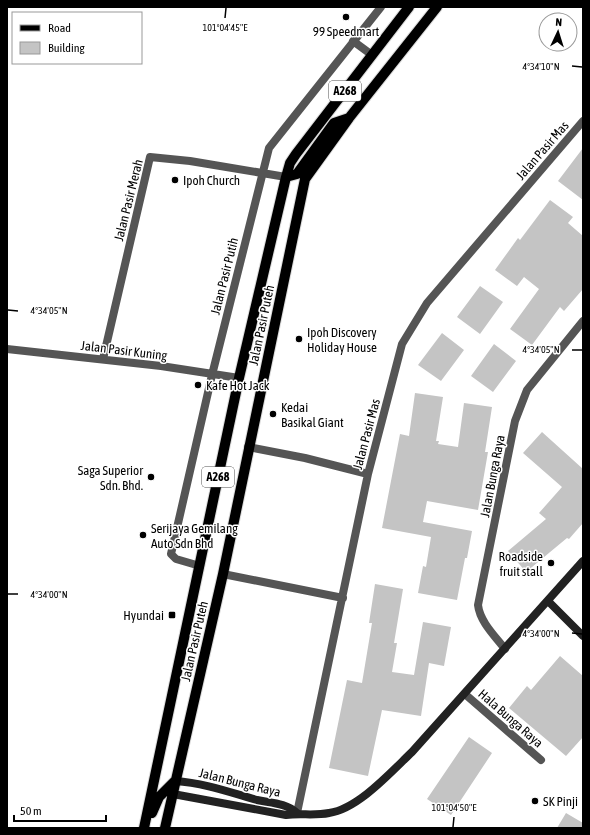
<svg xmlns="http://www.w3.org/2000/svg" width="590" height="835" viewBox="0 0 590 835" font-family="'Asap Condensed',sans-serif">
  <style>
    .building { fill: #c4c4c4 }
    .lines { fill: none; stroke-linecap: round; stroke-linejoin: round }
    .primary-casing { stroke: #dbdbdb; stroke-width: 12 }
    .street { stroke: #555; stroke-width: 8 }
    .secondary { stroke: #222; stroke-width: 8 }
    .primary { stroke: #000; stroke-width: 10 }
    .ticks { fill: none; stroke: #000; stroke-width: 1.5 }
    .poi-dot { fill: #000; stroke: #fff; stroke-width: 1.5 }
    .labels { text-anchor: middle; stroke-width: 3; stroke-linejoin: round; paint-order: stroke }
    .shield { fill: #fff; stroke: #4c4c4c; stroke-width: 1 }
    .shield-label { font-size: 12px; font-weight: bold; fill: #000 }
    .poi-label { font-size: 13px; fill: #000; stroke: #fff; text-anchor: start }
    .street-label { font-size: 13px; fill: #000; stroke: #fff }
    .ticks-label { font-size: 10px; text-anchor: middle; fill: #000; stroke: #fff; stroke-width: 3; stroke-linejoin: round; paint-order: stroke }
  </style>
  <rect width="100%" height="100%" fill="#fff"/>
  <!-- building -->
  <path class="building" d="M 583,148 L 583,200 L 558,181 Z
    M 550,200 L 573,217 L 568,223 L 583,236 L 583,289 L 564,311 L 560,307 L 532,345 L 510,329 L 539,289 L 524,277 L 517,286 L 495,270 L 518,238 L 520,240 Z
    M 480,286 L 503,302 L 480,334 L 457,317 Z
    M 442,333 L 464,350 L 441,381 L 418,365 Z
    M 494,344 L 516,361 L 493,392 L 471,376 Z
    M 415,393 L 443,397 L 436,441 L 439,441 L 438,444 L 458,447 L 464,403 L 492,407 L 485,452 L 488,452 L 478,510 L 427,501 L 423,522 L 472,531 L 467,558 L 465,558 L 457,600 L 418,593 L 423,566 L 426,567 L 431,537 L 382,528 L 400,434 L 409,436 Z
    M 542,432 L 583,469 L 583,523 L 569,539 L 567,538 L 526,572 L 508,551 L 546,519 L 539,513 L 562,487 L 523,453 Z
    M 375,584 L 403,589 L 394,643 L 397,643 L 392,672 L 414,675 L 423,622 L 451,627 L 444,666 L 429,663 L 421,716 L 382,710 L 368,776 L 329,768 L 347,680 L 362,683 L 372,623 L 369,623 Z
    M 560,656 L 583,676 L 583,737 L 566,756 L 509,708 L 527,686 L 531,690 Z
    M 469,737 L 492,753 L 451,815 L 427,799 Z
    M 566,813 L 583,823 L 583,828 L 557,828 Z"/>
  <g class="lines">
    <!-- primary casing -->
    <g class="primary-casing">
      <path id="primary" d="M 286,177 L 297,174 L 334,123 L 349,118
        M 152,813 L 159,797 L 175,781
        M 144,828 L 239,378 L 286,177 L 290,163 L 296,154 L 409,7
        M 165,828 L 223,574 L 305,179 L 349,118 L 437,7"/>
    </g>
    <!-- street -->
    <path class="street" d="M 353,41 L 372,55
      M 7,349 L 161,366 L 239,378
      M 103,359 L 150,157 L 190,161 L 286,177
      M 248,447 L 305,458 L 368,474
      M 200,566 L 176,559 L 171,554 L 212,375 L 269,148 L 381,7
      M 223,574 L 343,598
      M 505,649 C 495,636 480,622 478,605 L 515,421 L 527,390 L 583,321
      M 466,695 L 541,760
      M 297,813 L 368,474 L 402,344 L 427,303 L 583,121"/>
    <!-- secondary -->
    <path class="secondary" d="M 548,601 L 583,636
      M 175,781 C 204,783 229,792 257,800 C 271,803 286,803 297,813
      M 173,794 L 286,815 C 301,813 314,816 329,813 C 358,809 391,772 412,752 L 583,561"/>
    <!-- primary -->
    <use href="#primary" class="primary"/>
  </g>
  <!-- ticks -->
  <path class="ticks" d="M 225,18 L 226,8M 572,66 L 582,67M 8,310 L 18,311M 572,350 L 582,350M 8,594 L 18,594M 572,633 L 582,634M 453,827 L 454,817"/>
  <!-- markers -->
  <g class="poi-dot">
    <circle cx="346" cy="17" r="4"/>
    <circle cx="175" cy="180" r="4"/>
    <circle cx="299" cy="339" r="4"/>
    <circle cx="198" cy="385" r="4"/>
    <circle cx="273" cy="414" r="4"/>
    <circle cx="151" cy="477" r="4"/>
    <circle cx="143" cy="535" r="4"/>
    <circle cx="551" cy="563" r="4"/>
    <rect x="168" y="611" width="8" height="8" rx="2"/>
    <circle cx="535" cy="801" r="4"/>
  </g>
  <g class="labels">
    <!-- shield labels -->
    <g class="shield">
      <rect x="329" y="81" width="32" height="20" rx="3"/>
      <rect x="202" y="467" width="32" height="20" rx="3"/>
    </g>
    <g class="shield-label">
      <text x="345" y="95">A268</text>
      <text x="218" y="481">A268</text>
    </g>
    <!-- poi labels -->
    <g class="poi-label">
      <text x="346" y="36" text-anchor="middle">99 Speedmart</text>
      <text x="183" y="185">Ipoh Church</text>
      <text x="307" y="337">Ipoh Discovery<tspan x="307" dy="15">Holiday House</tspan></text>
      <text x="206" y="390">Kafe Hot Jack</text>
      <text x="281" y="412">Kedai<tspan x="281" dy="15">Basikal Giant</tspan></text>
      <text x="143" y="475" text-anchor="end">Saga Superior<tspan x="143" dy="15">Sdn. Bhd.</tspan></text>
      <text x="151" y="533">Serijaya Gemilang<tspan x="151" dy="15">Auto Sdn Bhd</tspan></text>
      <text x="543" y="561" text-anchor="end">Roadside<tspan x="543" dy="15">fruit stall</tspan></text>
      <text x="164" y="620" text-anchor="end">Hyundai</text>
      <text x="543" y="806">SK Pinji</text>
    </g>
    <!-- street labels -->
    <g class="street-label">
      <text transform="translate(542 150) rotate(-49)" y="5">Jalan Pasir Mas</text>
      <text transform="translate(128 200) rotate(-76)" y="5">Jalan Pasir Merah</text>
      <text transform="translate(224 276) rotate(-76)" y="5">Jalan Pasir Putih</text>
      <text transform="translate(261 325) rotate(-78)" y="5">Jalan Pasir Puteh</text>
      <text transform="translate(124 350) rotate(7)" y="5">Jalan Pasir Kuning</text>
      <text transform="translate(366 434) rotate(-75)" y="5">Jalan Pasir Mas</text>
      <text transform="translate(492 476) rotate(-79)" y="5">Jalan Bunga Raya</text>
      <text transform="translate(194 641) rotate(-77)" y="5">Jalan Pasir Puteh</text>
      <text transform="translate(511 718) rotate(41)" y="5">Hala Bunga Raya</text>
      <text transform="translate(240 782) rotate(14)" y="5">Jalan Bunga Raya</text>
    </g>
  </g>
  <g class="ticks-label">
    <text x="225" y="31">101°04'45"E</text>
    <text x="541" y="70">4°34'10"N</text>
    <text x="49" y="314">4°34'05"N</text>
    <text x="541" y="353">4°34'05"N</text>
    <text x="49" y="598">4°34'00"N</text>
    <text x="541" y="637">4°34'00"N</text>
    <text x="454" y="811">101°04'50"E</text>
  </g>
  <!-- border -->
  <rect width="590" height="835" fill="none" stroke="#000000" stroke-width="16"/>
  <!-- legend -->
  <rect x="12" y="12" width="130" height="52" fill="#ffffff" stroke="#999999"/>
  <rect x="20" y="25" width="20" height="6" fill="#000000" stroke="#999999"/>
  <text x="48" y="32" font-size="12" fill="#000000">Road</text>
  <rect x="20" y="42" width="20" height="12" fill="#c4c4c4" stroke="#999999"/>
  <text x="48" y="52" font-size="12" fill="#000000">Building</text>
  <!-- north arrow -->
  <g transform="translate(558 32) rotate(4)"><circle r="19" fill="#ffffff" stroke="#999999"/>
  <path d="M0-3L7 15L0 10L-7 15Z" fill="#000000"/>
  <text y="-6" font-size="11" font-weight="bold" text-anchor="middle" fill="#000000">N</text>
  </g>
  <!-- scale -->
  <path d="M14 815v6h92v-6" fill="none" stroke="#000000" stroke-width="2"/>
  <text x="20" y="815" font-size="12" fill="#000000" stroke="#ffffff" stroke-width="3" paint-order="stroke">50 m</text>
</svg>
